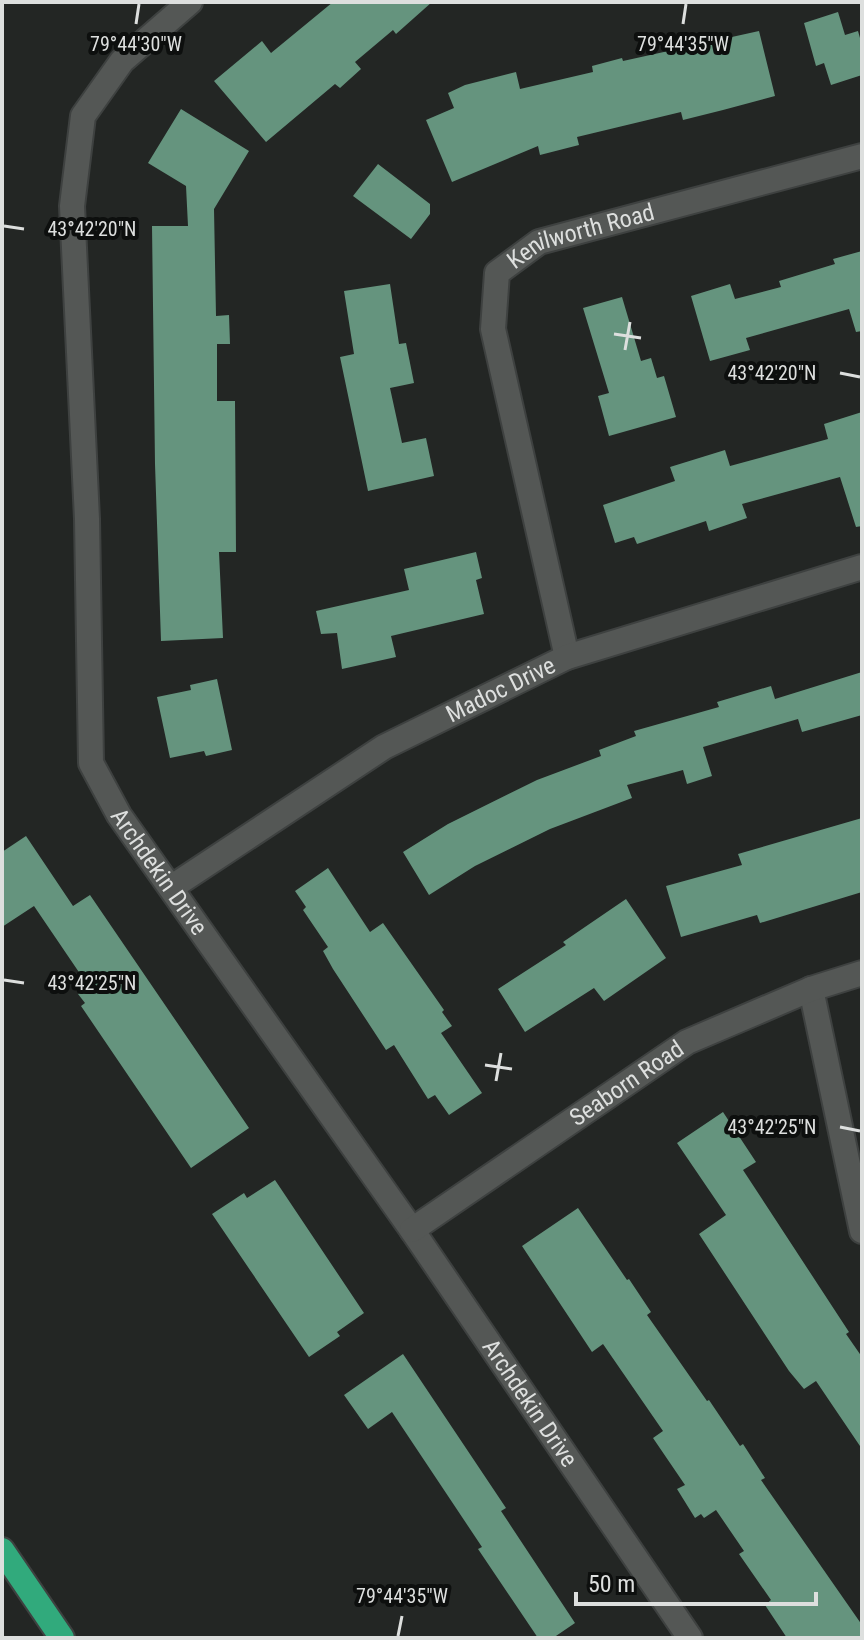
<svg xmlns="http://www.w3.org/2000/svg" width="864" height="1640" viewBox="0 0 864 1640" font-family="'Roboto Condensed',sans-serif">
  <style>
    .building { fill: #65947e }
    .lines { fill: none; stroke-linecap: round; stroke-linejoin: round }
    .minor-casing { stroke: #3e4140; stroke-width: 28 }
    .motorway-casing { stroke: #3e4140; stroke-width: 28 }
    .minor { stroke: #545755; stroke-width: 24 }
    .motorway { stroke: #31aa7c; stroke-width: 24 }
    .ticks { fill: none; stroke: #dddfde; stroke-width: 3 }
    .labels { text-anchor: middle; stroke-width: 8; stroke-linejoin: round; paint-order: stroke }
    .street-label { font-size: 24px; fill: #dddfde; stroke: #0d0f0e }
    .ticks-label { font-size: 20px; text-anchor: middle; fill: #dddfde; stroke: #0d0f0e; stroke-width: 8; stroke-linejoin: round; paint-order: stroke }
  </style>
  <rect width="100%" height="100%" fill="#232624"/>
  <!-- building -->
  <path class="building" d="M 333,2 L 432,2 L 396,34 L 393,30 L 355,62 L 361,69 L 340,88 L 335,84 L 266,142 L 214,81 L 262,41 L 271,53 Z
    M 838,12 L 845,35 L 858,31 L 862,45 L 862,75 L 831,85 L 824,63 L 816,66 L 804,23 Z
    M 759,31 L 775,96 L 723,110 L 683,120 L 681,112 L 577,137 L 579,145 L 540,155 L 538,146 L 452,182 L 426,120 L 454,108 L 448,93 L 465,85 L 516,72 L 520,89 L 593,72 L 592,66 L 622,58 L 623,61 Z
    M 181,109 L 249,151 L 214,209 L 216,316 L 229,315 L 230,344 L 217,344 L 217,401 L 235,401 L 236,552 L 219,552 L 223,638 L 161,641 L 155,464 L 152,226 L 188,226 L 186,186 L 148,163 Z
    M 378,164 L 430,204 L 430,214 L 411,239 L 353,196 Z
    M 862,251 L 862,331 L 856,332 L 849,309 L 746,338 L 750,350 L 710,361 L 691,296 L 730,284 L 735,299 L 781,287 L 779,281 L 835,264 L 833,259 Z
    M 390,284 L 399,344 L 406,343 L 414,383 L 390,388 L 402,443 L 426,438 L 434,476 L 368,491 L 340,357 L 354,354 L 344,291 Z
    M 622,297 L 641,361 L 651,358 L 657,378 L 664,376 L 676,417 L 609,436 L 598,396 L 609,393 L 583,308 Z
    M 862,412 L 862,526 L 856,527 L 840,477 L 742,504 L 747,518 L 709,531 L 706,521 L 637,544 L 634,537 L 615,543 L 603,505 L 675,481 L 670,467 L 725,450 L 730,466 L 828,439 L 824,424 Z
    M 476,552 L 482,578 L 476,580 L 484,614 L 391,636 L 396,657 L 342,669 L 337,633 L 321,634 L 316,611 L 409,590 L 404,569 Z
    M 862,672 L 862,715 L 802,732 L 798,719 L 703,747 L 712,776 L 687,784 L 683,770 L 627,785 L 632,798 L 550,829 L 475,866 L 429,895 L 403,852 L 448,824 L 537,780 L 601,756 L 599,750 L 636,736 L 634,731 L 719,707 L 717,702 L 771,686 L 775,699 Z
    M 217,679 L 232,750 L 206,756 L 204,751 L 170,758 L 157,697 L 191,690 L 190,685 Z
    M 862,818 L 862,892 L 760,923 L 757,915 L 681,937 L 666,886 L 742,865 L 738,854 Z
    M 26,836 L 73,906 L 90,895 L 249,1128 L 191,1168 L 81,1006 L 85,1003 L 78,994 L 89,987 L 34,906 L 2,927 L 2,852 Z
    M 328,868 L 370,932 L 383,923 L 444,1010 L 442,1012 L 452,1026 L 441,1033 L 482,1093 L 449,1115 L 435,1095 L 428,1099 L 394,1045 L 386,1050 L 333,969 L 323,951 L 328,947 L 303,910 L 306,907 L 295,891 Z
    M 626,899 L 666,958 L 604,1001 L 594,988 L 525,1032 L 498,989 L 566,945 L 563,942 Z
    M 723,1112 L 756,1162 L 743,1170 L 849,1332 L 846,1334 L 862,1357 L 862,1449 L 816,1381 L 804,1389 L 789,1371 L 699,1234 L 726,1215 L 677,1143 Z
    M 275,1180 L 364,1313 L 337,1332 L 340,1336 L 309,1357 L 212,1214 L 244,1193 L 247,1198 Z
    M 578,1208 L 627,1280 L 629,1279 L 651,1312 L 647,1315 L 707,1401 L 709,1400 L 740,1446 L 743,1444 L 765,1478 L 761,1480 L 862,1625 L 862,1638 L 787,1638 L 765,1605 L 771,1600 L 739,1554 L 744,1551 L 716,1510 L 704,1518 L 701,1514 L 695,1518 L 677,1489 L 685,1485 L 653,1438 L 663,1431 L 603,1344 L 592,1352 L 522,1246 Z
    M 403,1354 L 506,1508 L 501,1511 L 575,1623 L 553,1638 L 538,1638 L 478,1549 L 482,1547 L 392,1412 L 368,1429 L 344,1395 Z"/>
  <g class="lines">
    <!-- minor casing -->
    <g class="minor-casing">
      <g id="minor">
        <path id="s1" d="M 190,2 L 122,61 L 83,116 L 72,206 L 87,519 L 91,763 L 119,815 L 412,1230 L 690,1638"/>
        <path id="s2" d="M 567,657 L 493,329 L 497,273 L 539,242 L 862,156"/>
        <path id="s3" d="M 172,887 L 384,747 L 567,657 L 862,567"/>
        <path d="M 811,989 L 862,1231"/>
        <path id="s4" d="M 412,1230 L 687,1042 L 811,989 L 862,973"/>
      </g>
    </g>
    <!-- motorway casing -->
    <g class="motorway-casing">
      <path id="motorway" d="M 2,1550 L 62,1638"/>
    </g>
    <!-- minor -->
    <use href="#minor" class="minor"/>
    <!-- motorway -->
    <use href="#motorway" class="motorway"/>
  </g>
  <!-- ticks -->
  <path class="ticks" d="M 136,24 L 139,4M 683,24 L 686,4M 4,226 L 24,229M 614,334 L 641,338M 625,350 L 630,322M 840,373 L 860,377M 4,980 L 24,983M 485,1065 L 512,1069M 496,1081 L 501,1053M 840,1127 L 860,1131M 398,1636 L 402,1616"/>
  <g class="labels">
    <!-- street labels -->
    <g class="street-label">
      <text dy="8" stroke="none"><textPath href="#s2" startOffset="486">Kenilworth Road</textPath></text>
      <text dy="8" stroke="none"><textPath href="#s3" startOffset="384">Madoc Drive</textPath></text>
      <text dy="8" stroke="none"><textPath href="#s1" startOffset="934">Archdekin Drive</textPath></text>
      <text dy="8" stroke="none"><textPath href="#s4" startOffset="260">Seaborn Road</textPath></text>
      <text dy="8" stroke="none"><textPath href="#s1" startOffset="1582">Archdekin Drive</textPath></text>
    </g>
  </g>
  <g class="ticks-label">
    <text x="683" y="51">79°44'35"W</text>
    <text x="136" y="51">79°44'30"W</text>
    <text x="92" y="236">43°42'20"N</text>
    <text x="772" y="380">43°42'20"N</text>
    <text x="92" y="990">43°42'25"N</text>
    <text x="772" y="1134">43°42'25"N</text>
    <text x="402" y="1603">79°44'35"W</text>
  </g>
  <!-- border -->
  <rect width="864" height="1640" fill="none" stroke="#dddfde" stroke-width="8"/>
  <!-- scale -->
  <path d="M576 1592v12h240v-12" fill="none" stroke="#dddfde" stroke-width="4"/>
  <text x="588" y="1592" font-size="24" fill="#dddfde" stroke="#0d0f0e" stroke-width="6" paint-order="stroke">50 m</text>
</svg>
